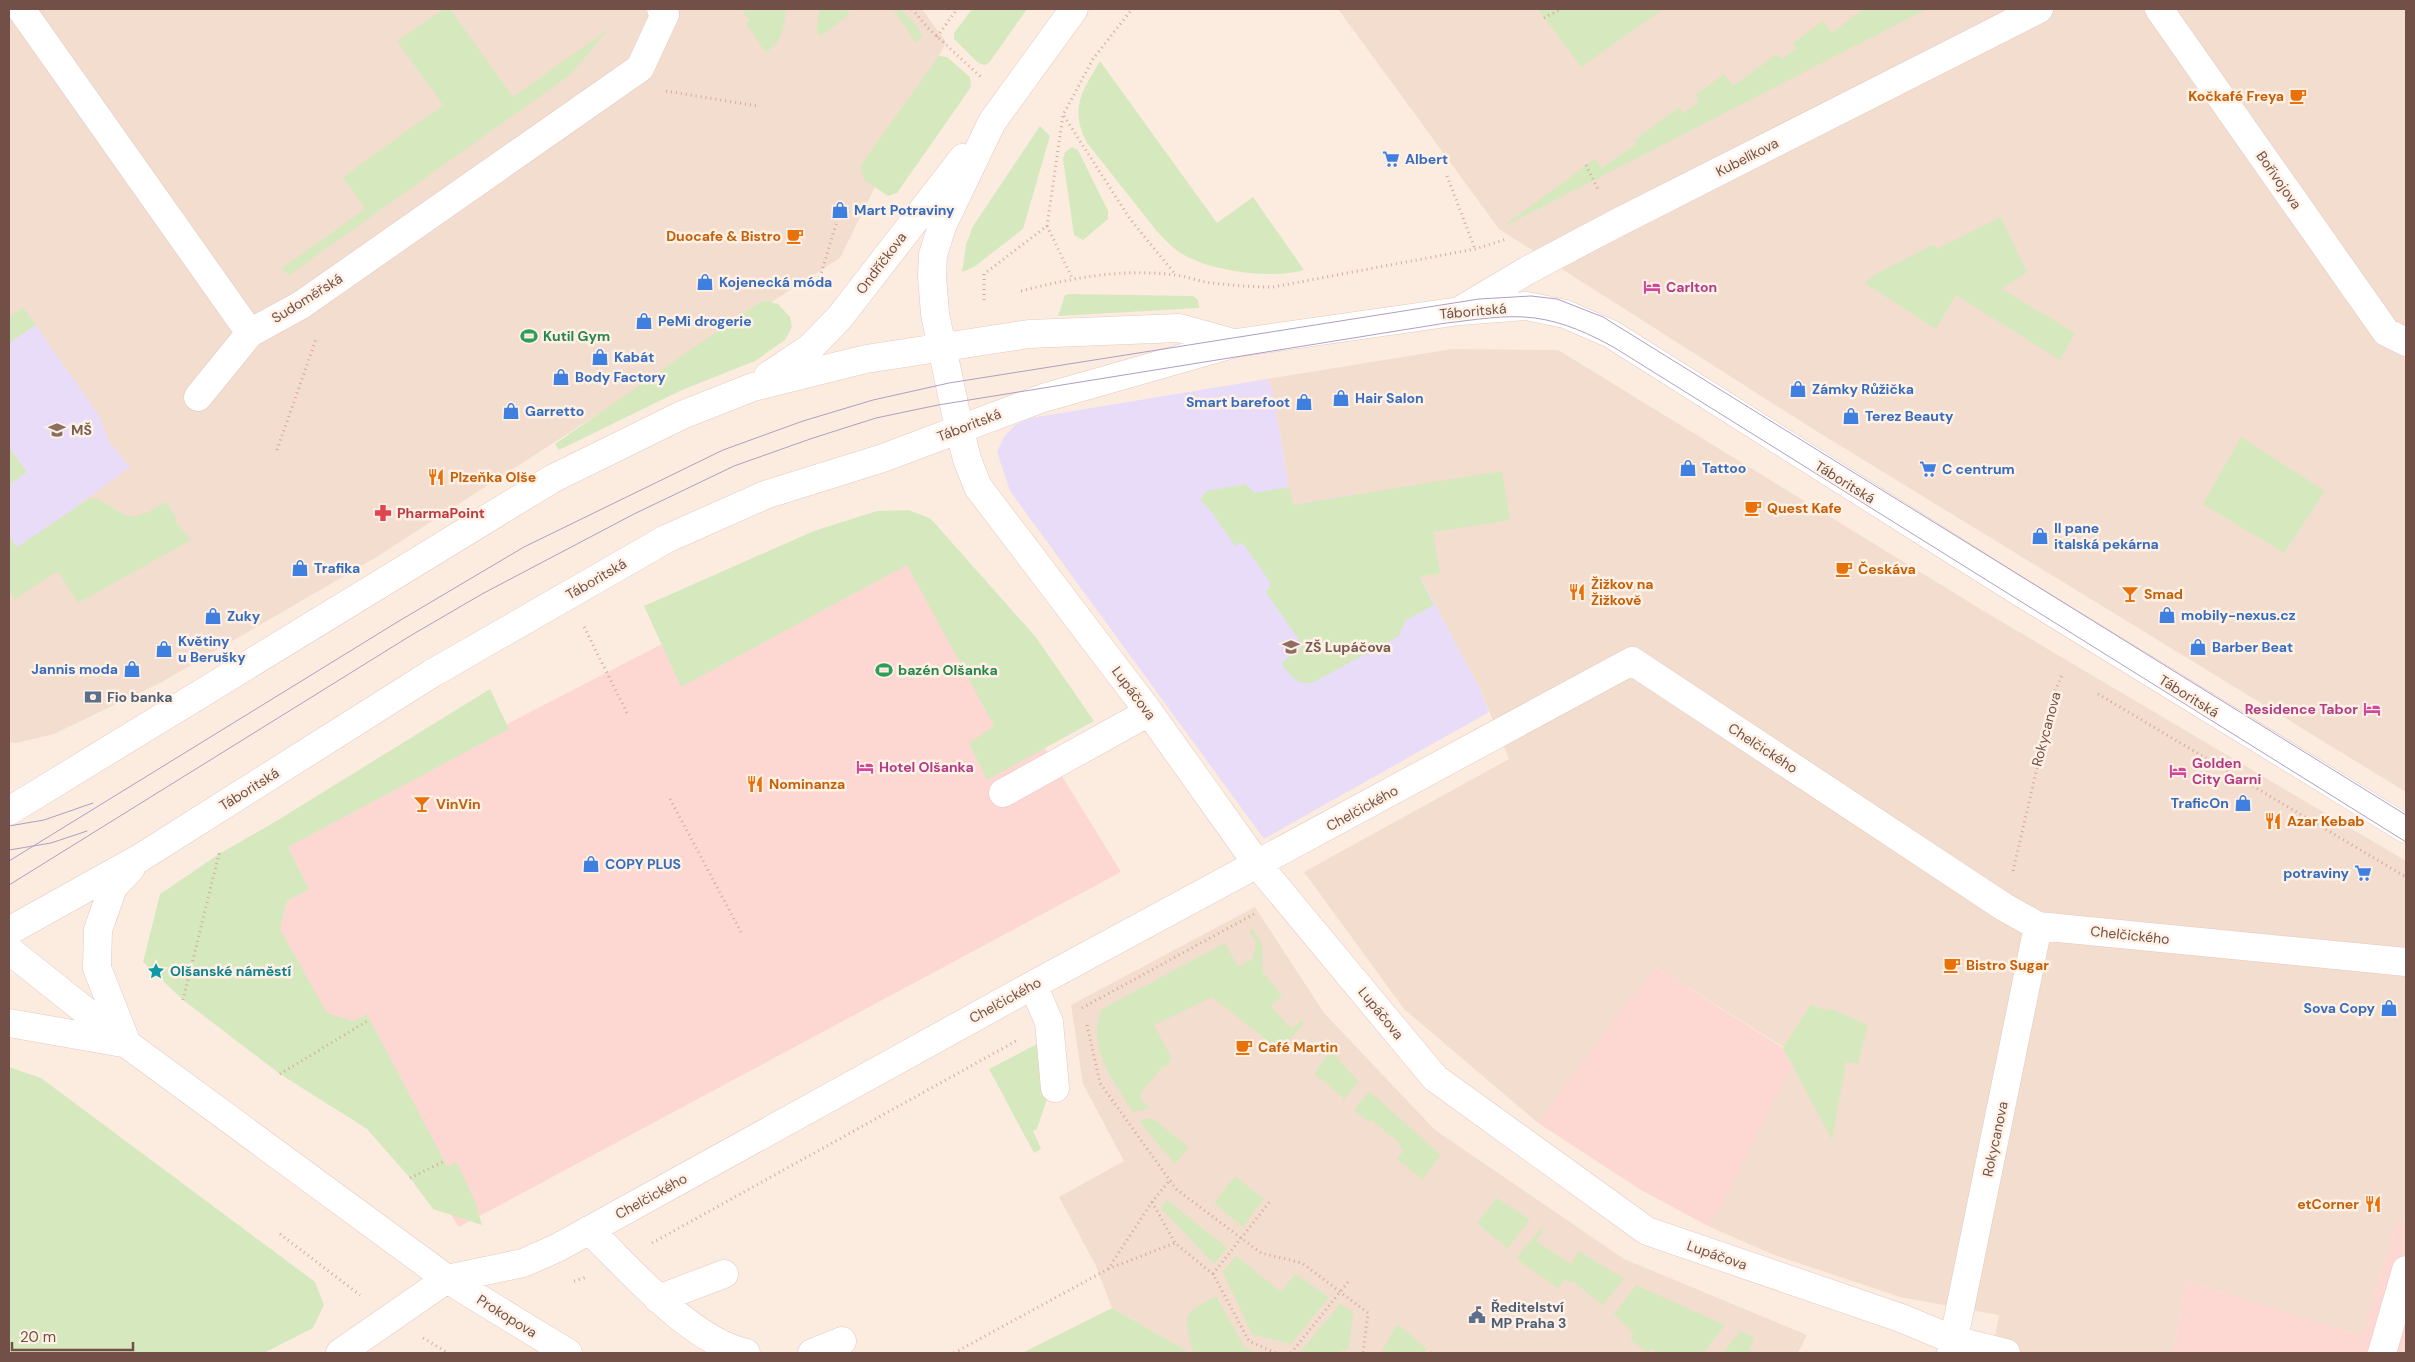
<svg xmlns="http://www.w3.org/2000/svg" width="2415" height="1362" viewBox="0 0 2415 1362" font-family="'DM Sans',sans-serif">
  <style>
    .residential { fill: #f3ddce }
    .commercial { fill: #fdd8d3 }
    .education { fill: #e9dcf8 }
    .green { fill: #d6e9be }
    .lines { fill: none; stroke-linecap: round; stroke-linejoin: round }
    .minor-casing { stroke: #e2c9bf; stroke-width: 29 }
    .path { stroke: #d6a89b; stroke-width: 3; stroke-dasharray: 1 4; stroke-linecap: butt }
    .minor { stroke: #fff; stroke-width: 28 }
    .tram { stroke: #ad9fc4; stroke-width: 1 }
    .path-bridge { stroke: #d6a89b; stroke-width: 3; stroke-dasharray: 1 4; stroke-linecap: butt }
    .labels { text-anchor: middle; stroke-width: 5; stroke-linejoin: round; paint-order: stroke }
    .food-label { font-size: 14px; font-weight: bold; fill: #c56008; stroke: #fff1e5; text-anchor: start }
    .street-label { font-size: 14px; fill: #725047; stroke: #fff1e5 }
    .shop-label { font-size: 14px; font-weight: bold; fill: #366cbe; stroke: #fff1e5; text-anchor: start }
    .hotel-label { font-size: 14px; font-weight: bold; fill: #b23c85; stroke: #fff1e5; text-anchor: start }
    .leisure-label { font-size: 14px; font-weight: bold; fill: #27864d; stroke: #fff1e5; text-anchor: start }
    .education-label { font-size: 14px; font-weight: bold; fill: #785e54; stroke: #fff1e5; text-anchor: start }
    .health-label { font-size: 14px; font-weight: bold; fill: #be3a42; stroke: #fff1e5; text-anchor: start }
    .service-label { font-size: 14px; font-weight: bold; fill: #4e5e75; stroke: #fff1e5; text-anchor: start }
    .culture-label { font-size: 14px; font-weight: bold; fill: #0d838f; stroke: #fff1e5; text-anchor: start }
  </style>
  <rect width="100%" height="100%" fill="#fcecdf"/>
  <!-- residential -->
  <path class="residential" d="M 9,9 L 922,9 L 946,42 L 840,258 L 375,558 L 162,682 L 54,734 L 17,743 L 9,742 Z
    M 1338,9 L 2406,9 L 2406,792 L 1813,429 L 1499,229 Z
    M 1452,349 L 1558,350 L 1987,613 L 2406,861 L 2406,1221 L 2398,1219 L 2362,1335 L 2345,1331 L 2186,1281 L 2173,1353 L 1992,1353 L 1999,1315 L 1900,1297 L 1774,1255 L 1708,1226 L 1719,1211 L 1777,1093 L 1783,1047 L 1657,968 L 1626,1004 L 1538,1123 L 1404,1009 L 1304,872 L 1509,759 L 1480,689 L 1420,576 L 1292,505 L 1273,393 L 1267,379 Z
    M 1255,907 L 1324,1013 L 1435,1130 L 1624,1259 L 1807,1335 L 1798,1353 L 1191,1353 L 1112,1308 L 1096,1266 L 1059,1197 L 1124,1161 L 1083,1084 L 1071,1005 Z"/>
  <!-- commercial -->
  <path class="commercial" d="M 904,519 L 1121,872 L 459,1227 L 226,869 Z
    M 1657,968 L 1783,1048 L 1791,1066 L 1719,1211 L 1708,1226 L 1641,1190 L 1538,1123 L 1626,1004 Z
    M 2398,1219 L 2406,1221 L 2406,1353 L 2173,1353 L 2186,1281 L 2345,1331 L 2362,1335 Z"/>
  <!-- education -->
  <path class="education" d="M 23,307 L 100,417 L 109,442 L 130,467 L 42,532 L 16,548 L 9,537 L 9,317 Z
    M 1267,379 L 1273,393 L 1292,505 L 1357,494 L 1420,576 L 1480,689 L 1489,712 L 1264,839 L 1010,491 L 997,452 L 1004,437 L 1015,425 L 1031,418 Z"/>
  <!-- green -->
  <path class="green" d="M 444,9 L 450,9 L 513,97 L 610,28 L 570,75 L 289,275 L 281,269 L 365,209 L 343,177 L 443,105 L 397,41 Z
    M 741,9 L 786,9 C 784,26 783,44 765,52 L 746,23 L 750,21 Z
    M 819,9 L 845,9 L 850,14 L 821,36 L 816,32 Z
    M 893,9 L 901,9 L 917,27 L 922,36 L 916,43 Z
    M 972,9 L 1027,9 L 989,63 L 984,65 L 977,62 L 954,39 L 954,33 Z
    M 1538,9 L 1663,9 L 1581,67 Z
    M 1864,9 L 1927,9 L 1499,229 L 1595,159 L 1602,168 L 1637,143 L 1635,140 L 1679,107 L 1683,113 L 1699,102 L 1695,95 L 1724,74 L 1733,86 L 1777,54 L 1781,59 L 1797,48 L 1793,43 L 1823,21 L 1831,33 Z
    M 939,56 L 947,57 L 970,77 L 971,87 L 897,193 L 888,196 L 864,180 L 860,166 Z
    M 1100,61 L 1217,223 L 1253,197 L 1304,270 C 1271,280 1202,271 1175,249 C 1160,237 1149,221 1137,206 C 1120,185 1104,164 1087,143 C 1069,108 1082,92 1100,61 Z
    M 1040,126 L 1050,136 L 1023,229 L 974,267 L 962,272 L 966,245 L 973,226 Z
    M 1072,147 L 1078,150 L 1108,211 L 1108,219 L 1083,240 L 1074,235 L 1063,159 L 1065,152 Z
    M 2001,217 L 2026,270 L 2029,271 L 2002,289 L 2075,333 L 2060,360 L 1956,295 L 1936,329 L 1864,283 L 1876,274 L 1934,244 L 1937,249 Z
    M 1070,294 L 1193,296 L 1198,300 L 1199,308 L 1058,316 L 1065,295 Z
    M 766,301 L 778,304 L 790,317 L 792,327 L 785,340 L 755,361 L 682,390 L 559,450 L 555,444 L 760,302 Z
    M 23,307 L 36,325 L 9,343 L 9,317 Z
    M 2241,437 L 2325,491 L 2284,553 L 2203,504 Z
    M 9,447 L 27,472 L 9,485 Z
    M 1502,471 L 1510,520 L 1433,532 L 1440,573 L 1420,577 L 1434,605 L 1405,621 L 1399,636 L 1314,682 C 1297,687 1290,675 1281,663 L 1300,649 L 1302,644 L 1265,591 L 1270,588 L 1270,582 L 1244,545 L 1240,543 L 1235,546 L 1213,514 L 1200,500 L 1206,491 L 1245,484 L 1255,493 L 1289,487 L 1293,505 Z
    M 90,498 C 109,499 121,522 141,515 C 149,512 158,506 166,502 L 177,519 L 175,521 L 191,540 L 78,603 L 58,571 L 16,598 L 16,601 L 9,590 L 9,537 L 17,547 Z
    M 909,510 L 931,519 L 1035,636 L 1094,721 L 987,780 L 969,743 L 994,726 L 907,565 L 681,687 L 644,606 L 814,531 L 877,511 Z
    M 490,689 L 509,729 L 288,847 L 309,889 L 287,901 L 280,929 L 327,1013 L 353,1021 L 367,1014 L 447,1166 L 457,1163 L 475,1201 L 482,1225 L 433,1209 L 410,1178 L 367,1129 L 280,1074 L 183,1000 L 143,962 L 160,894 L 219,854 L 273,823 Z
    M 1252,929 L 1262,944 L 1263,972 L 1282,996 L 1271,1006 L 1291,1029 L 1302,1020 L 1304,1023 L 1289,1041 L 1273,1045 L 1212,997 L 1154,1025 L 1172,1059 L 1166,1067 L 1164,1065 L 1140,1094 L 1142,1096 L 1140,1099 L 1150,1108 L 1133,1112 C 1114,1081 1085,1047 1102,1009 L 1225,943 L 1238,967 L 1252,959 L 1256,943 L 1249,930 Z
    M 1811,1004 L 1827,1011 L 1829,1008 L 1868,1025 L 1858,1064 L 1846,1062 L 1832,1140 L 1783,1048 Z
    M 1039,1043 L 1051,1087 L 1037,1129 L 1033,1131 L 1041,1149 L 1034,1153 L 989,1069 Z
    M 1330,1051 L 1359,1081 L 1343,1101 L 1343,1097 L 1314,1074 Z
    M 9,1067 L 41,1078 L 315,1282 L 324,1305 L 313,1328 L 264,1353 L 9,1353 Z
    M 1369,1091 L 1441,1155 L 1421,1181 L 1421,1178 L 1397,1159 L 1404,1150 L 1398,1145 L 1400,1143 L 1371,1120 L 1369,1122 L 1354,1110 Z
    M 1152,1118 L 1189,1147 L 1175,1164 L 1139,1121 Z
    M 1235,1176 L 1264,1199 L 1243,1227 L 1214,1203 Z
    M 1497,1198 L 1530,1220 L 1506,1250 L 1506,1247 L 1477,1223 Z
    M 1167,1200 L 1227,1248 L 1214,1264 L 1161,1208 Z
    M 1541,1228 L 1544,1229 L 1536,1241 L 1571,1264 L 1579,1251 L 1624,1279 L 1603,1305 L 1572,1281 L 1570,1283 L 1565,1279 L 1558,1288 L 1516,1258 Z
    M 1236,1256 L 1281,1292 L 1295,1274 L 1329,1297 L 1291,1344 L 1252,1334 L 1223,1272 Z
    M 1636,1285 L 1725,1325 L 1703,1353 L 1658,1353 L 1652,1348 L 1648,1353 L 1630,1339 L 1634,1334 L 1614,1314 Z
    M 1216,1296 L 1244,1347 L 1257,1353 L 1193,1353 L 1187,1326 L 1188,1315 L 1196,1307 Z
    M 1340,1304 L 1353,1312 L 1349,1348 L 1337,1353 L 1302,1353 L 1300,1352 Z
    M 1112,1308 L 1191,1353 L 1022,1353 Z
    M 1397,1324 L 1427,1349 L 1424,1353 L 1381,1353 Z
    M 1740,1331 L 1754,1337 L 1749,1350 L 1757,1353 L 1723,1353 Z"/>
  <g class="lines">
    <!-- minor casing -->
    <g class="minor-casing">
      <path id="minor" d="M 21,9 L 250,333
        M 1074,9 L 992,122 L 942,226 L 933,255 L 932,276 L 935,314 L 959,428 L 967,459 L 978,487 L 1149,712 L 1258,865 L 1435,1078 L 1647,1231 L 1901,1318 L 1954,1340 L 2006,1353
        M 2159,9 L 2386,332 L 2406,342
        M 1464,308 L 1528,270 L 1615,224 L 2039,9
        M 768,376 L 810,348 L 840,317 L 963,158
        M 198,397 L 250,333 L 301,305 L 640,68 L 665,14 L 661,9
        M 1003,793 L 1149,712
        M 9,811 L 552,479 L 682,415 L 753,387 L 866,359 L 1029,334 L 1179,328 L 1233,343
        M 9,931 L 140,858 L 431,674 L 666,539 L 765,495 L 883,458 L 1043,398 L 1236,343 L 1460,311 L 1527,306 L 1565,314 L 1611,334 L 2015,589 L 2406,829
        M 9,950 L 127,1044 L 447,1279 L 568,1353
        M 1033,985 L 1049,1022 L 1055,1088
        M 9,1023 L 123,1043
        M 127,1044 L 97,968 L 98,930 L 113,887 L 131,868
        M 589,1230 C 630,1269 689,1340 746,1353
        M 658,1299 L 724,1274
        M 340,1353 L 447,1279 L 523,1263 L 557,1248 L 1033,985 L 1632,661 L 2004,907 L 2038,926 L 2406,962
        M 812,1353 L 842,1341
        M 1951,1353 L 2038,926
        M 2382,1353 L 2406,1270"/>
    </g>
    <!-- path -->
    <path class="path" d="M 912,9 L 928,28 L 982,78
      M 1544,18 L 1561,9
      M 937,37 L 957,9
      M 666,91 L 757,106
      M 1064,116 L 1130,219 L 1175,274
      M 1586,165 L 1599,192
      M 1447,176 L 1475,249
      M 1047,226 L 1072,278
      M 817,287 L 837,221
      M 1021,291 C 1072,278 1122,268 1175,275 C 1185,276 1195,280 1205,282 C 1227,285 1250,287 1273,287 L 1475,249 L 1507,239
      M 984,300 L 984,274 L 1047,226 L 1063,115 L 1093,59 L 1132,9
      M 277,450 L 316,339
      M 584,627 L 627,713
      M 2098,694 L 2406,877
      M 670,799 L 741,932
      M 2013,871 L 2055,691 L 2063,673
      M 183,1000 L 219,854 L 217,850
      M 1082,1008 L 1254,914
      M 1087,1025 L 1100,1083 L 1176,1189 L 1261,1253 L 1302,1263 L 1368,1313 L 1363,1353
      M 280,1074 L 369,1020
      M 410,1178 L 445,1161
      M 1152,1202 L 1175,1243
      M 280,1234 L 360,1295
      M 652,1243 L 1016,1041
      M 1108,1269 L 1175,1243 L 1213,1274 L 1249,1341 L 1276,1353
      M 574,1281 L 587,1277
      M 423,1338 L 448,1353
      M 954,1353 L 1108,1269 L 1152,1202 L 1170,1180
      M 1432,1353 L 1435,1350
      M 1807,1353 L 1808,1351"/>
    <!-- minor -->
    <use href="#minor" class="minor"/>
    <!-- tram -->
    <path class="tram" d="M 9,826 L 44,820 L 93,803
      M 9,850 L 51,843 L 87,831
      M 9,861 L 399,621 L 524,547 L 723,450 L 803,421 L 873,400 L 949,383 L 1479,299 L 1531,296 L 1557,299 L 1603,317 L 2406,815
      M 9,885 L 410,636 L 482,594 L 634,514 L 734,466 L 813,438 L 876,418 L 938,405 L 1446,323 C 1475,320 1506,314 1535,318 C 1564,322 1590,334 1615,348 L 2406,842"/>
    <!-- path-bridge -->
    <path class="path-bridge" d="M 1213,1274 L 1271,1200
      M 1291,1353 L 1349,1281"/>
  </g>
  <!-- icons -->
  <defs>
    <g id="cafe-bare" transform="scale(1.35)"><path d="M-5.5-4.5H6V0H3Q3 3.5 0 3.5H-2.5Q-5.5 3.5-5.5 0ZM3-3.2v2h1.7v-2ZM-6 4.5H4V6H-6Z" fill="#e8710a" stroke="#fff1e5" stroke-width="2.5" paint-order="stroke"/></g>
    <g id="supermarket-bare" transform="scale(1.35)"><path d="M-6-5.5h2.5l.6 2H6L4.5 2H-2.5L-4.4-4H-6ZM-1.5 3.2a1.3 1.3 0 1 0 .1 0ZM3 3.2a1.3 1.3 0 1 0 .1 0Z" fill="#3f7fe0" stroke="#fff1e5" stroke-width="2.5" paint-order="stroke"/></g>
    <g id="shop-bare" transform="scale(1.35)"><path d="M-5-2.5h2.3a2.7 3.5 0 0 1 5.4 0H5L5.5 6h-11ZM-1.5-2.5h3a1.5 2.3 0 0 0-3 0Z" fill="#3f7fe0" stroke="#fff1e5" stroke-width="2.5" paint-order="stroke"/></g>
    <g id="hotel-bare" transform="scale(1.35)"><path d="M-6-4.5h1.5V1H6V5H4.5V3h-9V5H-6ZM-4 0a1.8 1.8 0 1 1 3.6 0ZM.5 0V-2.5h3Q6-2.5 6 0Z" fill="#d1479c" stroke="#fff1e5" stroke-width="2.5" paint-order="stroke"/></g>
    <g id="stadium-bare" transform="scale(1.35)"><path d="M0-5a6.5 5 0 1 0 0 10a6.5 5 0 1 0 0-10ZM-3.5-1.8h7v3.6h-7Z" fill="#2e9e5b" stroke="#fff1e5" stroke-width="2.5" paint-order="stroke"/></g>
    <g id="school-bare" transform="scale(1.35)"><path d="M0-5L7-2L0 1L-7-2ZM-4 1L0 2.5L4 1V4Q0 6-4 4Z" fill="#8d6e63" stroke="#fff1e5" stroke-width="2.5" paint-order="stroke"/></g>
    <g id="restaurant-bare" transform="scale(1.35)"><path d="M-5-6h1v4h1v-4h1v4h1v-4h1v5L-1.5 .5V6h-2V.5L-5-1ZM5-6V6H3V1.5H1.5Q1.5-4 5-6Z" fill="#e8710a" stroke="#fff1e5" stroke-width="2.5" paint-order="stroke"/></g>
    <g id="pharmacy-bare" transform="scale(1.35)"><path d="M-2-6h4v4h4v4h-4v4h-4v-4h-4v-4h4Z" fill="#e0444e" stroke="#fff1e5" stroke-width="2.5" paint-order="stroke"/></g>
    <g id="bar-bare" transform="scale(1.35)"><path d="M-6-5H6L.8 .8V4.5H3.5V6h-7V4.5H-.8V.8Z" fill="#e8710a" stroke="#fff1e5" stroke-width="2.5" paint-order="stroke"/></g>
    <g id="bank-bare" transform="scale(1.35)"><path d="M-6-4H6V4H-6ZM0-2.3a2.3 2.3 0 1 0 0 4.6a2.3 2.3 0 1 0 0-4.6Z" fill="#5c6f8a" stroke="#fff1e5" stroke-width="2.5" paint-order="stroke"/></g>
    <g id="sight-bare" transform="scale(1.35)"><path d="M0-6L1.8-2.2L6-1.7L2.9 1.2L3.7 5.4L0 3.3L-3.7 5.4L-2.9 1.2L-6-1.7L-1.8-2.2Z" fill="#0f9aa8" stroke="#fff1e5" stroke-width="2.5" paint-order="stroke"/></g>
    <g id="civic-bare" transform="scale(1.35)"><path d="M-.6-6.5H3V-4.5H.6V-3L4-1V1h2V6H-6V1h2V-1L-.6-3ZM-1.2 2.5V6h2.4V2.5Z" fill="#5c6f8a" stroke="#fff1e5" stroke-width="2.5" paint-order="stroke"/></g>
  </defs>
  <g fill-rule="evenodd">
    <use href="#cafe-bare" x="2298" y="96"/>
    <use href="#supermarket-bare" x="1391" y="159"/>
    <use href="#shop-bare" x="840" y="210"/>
    <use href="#cafe-bare" x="795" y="236"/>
    <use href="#shop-bare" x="705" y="282"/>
    <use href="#hotel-bare" x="1652" y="287"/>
    <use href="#shop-bare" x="644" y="321"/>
    <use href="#stadium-bare" x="529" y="336"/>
    <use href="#shop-bare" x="600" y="357"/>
    <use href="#shop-bare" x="561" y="377"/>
    <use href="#shop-bare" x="1798" y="389"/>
    <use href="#shop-bare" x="1341" y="398"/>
    <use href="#shop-bare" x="1304" y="402"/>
    <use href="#shop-bare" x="511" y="411"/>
    <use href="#shop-bare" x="1851" y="416"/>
    <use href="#school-bare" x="57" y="430"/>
    <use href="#shop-bare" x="1688" y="468"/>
    <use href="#supermarket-bare" x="1928" y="469"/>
    <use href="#restaurant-bare" x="436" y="477"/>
    <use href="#cafe-bare" x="1753" y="508"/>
    <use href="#pharmacy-bare" x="383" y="513"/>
    <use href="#shop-bare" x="2040" y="536"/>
    <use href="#shop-bare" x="300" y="568"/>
    <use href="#cafe-bare" x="1844" y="569"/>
    <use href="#restaurant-bare" x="1577" y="592"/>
    <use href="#bar-bare" x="2130" y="594"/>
    <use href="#shop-bare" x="2167" y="615"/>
    <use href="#shop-bare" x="213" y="616"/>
    <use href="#school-bare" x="1291" y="647"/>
    <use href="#shop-bare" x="2198" y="647"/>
    <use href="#shop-bare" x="164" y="649"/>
    <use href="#shop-bare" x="132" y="669"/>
    <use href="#stadium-bare" x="884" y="670"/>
    <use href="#bank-bare" x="93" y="697"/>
    <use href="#hotel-bare" x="2372" y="709"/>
    <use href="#hotel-bare" x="865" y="767"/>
    <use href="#hotel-bare" x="2178" y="771"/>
    <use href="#restaurant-bare" x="755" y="784"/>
    <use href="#shop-bare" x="2243" y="803"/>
    <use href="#bar-bare" x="422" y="804"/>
    <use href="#restaurant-bare" x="2273" y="821"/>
    <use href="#shop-bare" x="591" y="864"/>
    <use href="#supermarket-bare" x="2363" y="873"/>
    <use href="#cafe-bare" x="1952" y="965"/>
    <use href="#sight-bare" x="156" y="971"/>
    <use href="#shop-bare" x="2389" y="1008"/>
    <use href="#cafe-bare" x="1244" y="1047"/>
    <use href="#restaurant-bare" x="2373" y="1204"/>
    <use href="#civic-bare" x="1477" y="1315"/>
  </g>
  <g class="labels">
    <!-- food labels -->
    <g class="food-label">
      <text x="2284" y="101" text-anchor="end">Kočkafé Freya</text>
      <text x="781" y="241" text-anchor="end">Duocafe &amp; Bistro</text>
      <text x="450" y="482">Plzeňka Olše</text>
      <text x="1767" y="513">Quest Kafe</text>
      <text x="1858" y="574">Českáva</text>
      <text x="1591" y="589">Žižkov na<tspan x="1591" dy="16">Žižkově</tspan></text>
      <text x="2144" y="599">Smad</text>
      <text x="769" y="789">Nominanza</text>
      <text x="436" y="809">VinVin</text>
      <text x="2287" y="826">Azar Kebab</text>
      <text x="1966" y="970">Bistro Sugar</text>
      <text x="1258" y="1052">Café Martin</text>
      <text x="2359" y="1209" text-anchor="end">etCorner</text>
    </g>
    <!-- street labels -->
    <g class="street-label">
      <text transform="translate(1747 157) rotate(-27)" y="5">Kubelíkova</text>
      <text transform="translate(2279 180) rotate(55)" y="5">Bořivojova</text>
      <text transform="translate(881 263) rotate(-53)" y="5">Ondříčkova</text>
      <text transform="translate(307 298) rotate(-32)" y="5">Sudoměřská</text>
      <text transform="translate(1473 311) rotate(-5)" y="5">Táboritská</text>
      <text transform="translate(969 425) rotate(-21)" y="5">Táboritská</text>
      <text transform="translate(1845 482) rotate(32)" y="5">Táboritská</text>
      <text transform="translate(596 579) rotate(-30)" y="5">Táboritská</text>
      <text transform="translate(1134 693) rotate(53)" y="5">Lupáčova</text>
      <text transform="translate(2189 696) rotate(32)" y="5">Táboritská</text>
      <text transform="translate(2046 729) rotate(-75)" y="5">Rokycanova</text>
      <text transform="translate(1763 748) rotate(33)" y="5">Chelčického</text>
      <text transform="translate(249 789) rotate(-32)" y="5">Táboritská</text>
      <text transform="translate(1362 808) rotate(-29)" y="5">Chelčického</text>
      <text transform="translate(2130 935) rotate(6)" y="5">Chelčického</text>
      <text transform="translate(1005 1000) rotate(-29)" y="5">Chelčického</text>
      <text transform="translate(1381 1013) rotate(51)" y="5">Lupáčova</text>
      <text transform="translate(1995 1139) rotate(-78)" y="5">Rokycanova</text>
      <text transform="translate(651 1196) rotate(-29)" y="5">Chelčického</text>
      <text transform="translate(1717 1255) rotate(19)" y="5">Lupáčova</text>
      <text transform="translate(507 1316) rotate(32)" y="5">Prokopova</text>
    </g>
    <!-- shop labels -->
    <g class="shop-label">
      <text x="1405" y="164">Albert</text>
      <text x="854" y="215">Mart Potraviny</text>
      <text x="719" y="287">Kojenecká móda</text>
      <text x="658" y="326">PeMi drogerie</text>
      <text x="614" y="362">Kabát</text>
      <text x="575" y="382">Body Factory</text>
      <text x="1812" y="394">Zámky Růžička</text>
      <text x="1355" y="403">Hair Salon</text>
      <text x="1290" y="407" text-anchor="end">Smart barefoot</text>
      <text x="525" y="416">Garretto</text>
      <text x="1865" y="421">Terez Beauty</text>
      <text x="1702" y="473">Tattoo</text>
      <text x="1942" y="474">C centrum</text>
      <text x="2054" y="533">Il pane<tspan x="2054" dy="16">italská pekárna</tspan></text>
      <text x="314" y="573">Trafika</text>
      <text x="2181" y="620">mobily-nexus.cz</text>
      <text x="227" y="621">Zuky</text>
      <text x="178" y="646">Květiny<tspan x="178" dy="16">u Berušky</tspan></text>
      <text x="2212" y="652">Barber Beat</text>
      <text x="118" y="674" text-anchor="end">Jannis moda</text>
      <text x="2229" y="808" text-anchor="end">TraficOn</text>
      <text x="605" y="869">COPY PLUS</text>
      <text x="2349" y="878" text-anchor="end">potraviny</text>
      <text x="2375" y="1013" text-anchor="end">Sova Copy</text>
    </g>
    <!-- hotel labels -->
    <g class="hotel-label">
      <text x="1666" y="292">Carlton</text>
      <text x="2358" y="714" text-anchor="end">Residence Tabor</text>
      <text x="2192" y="768">Golden<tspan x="2192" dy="16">City Garni</tspan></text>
      <text x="879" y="772">Hotel Olšanka</text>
    </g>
    <!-- leisure labels -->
    <g class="leisure-label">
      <text x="543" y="341">Kutil Gym</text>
      <text x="898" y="675">bazén Olšanka</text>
    </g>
    <!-- education labels -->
    <g class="education-label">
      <text x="71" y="435">MŠ</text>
      <text x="1305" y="652">ZŠ Lupáčova</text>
    </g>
    <!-- health labels -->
    <g class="health-label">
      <text x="397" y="518">PharmaPoint</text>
    </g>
    <!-- service labels -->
    <g class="service-label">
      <text x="107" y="702">Fio banka</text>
      <text x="1491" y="1312">Ředitelství<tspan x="1491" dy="16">MP Praha 3</tspan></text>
    </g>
    <!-- culture labels -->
    <g class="culture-label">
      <text x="170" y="976">Olšanské náměstí</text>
    </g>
  </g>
  <!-- border -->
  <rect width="2415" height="1362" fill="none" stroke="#725047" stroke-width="20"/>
  <!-- scale -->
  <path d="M12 1342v8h121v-8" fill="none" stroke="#725047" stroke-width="2.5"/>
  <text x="20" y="1342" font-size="15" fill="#725047" stroke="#fff1e5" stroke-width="4" paint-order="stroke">20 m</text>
</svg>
